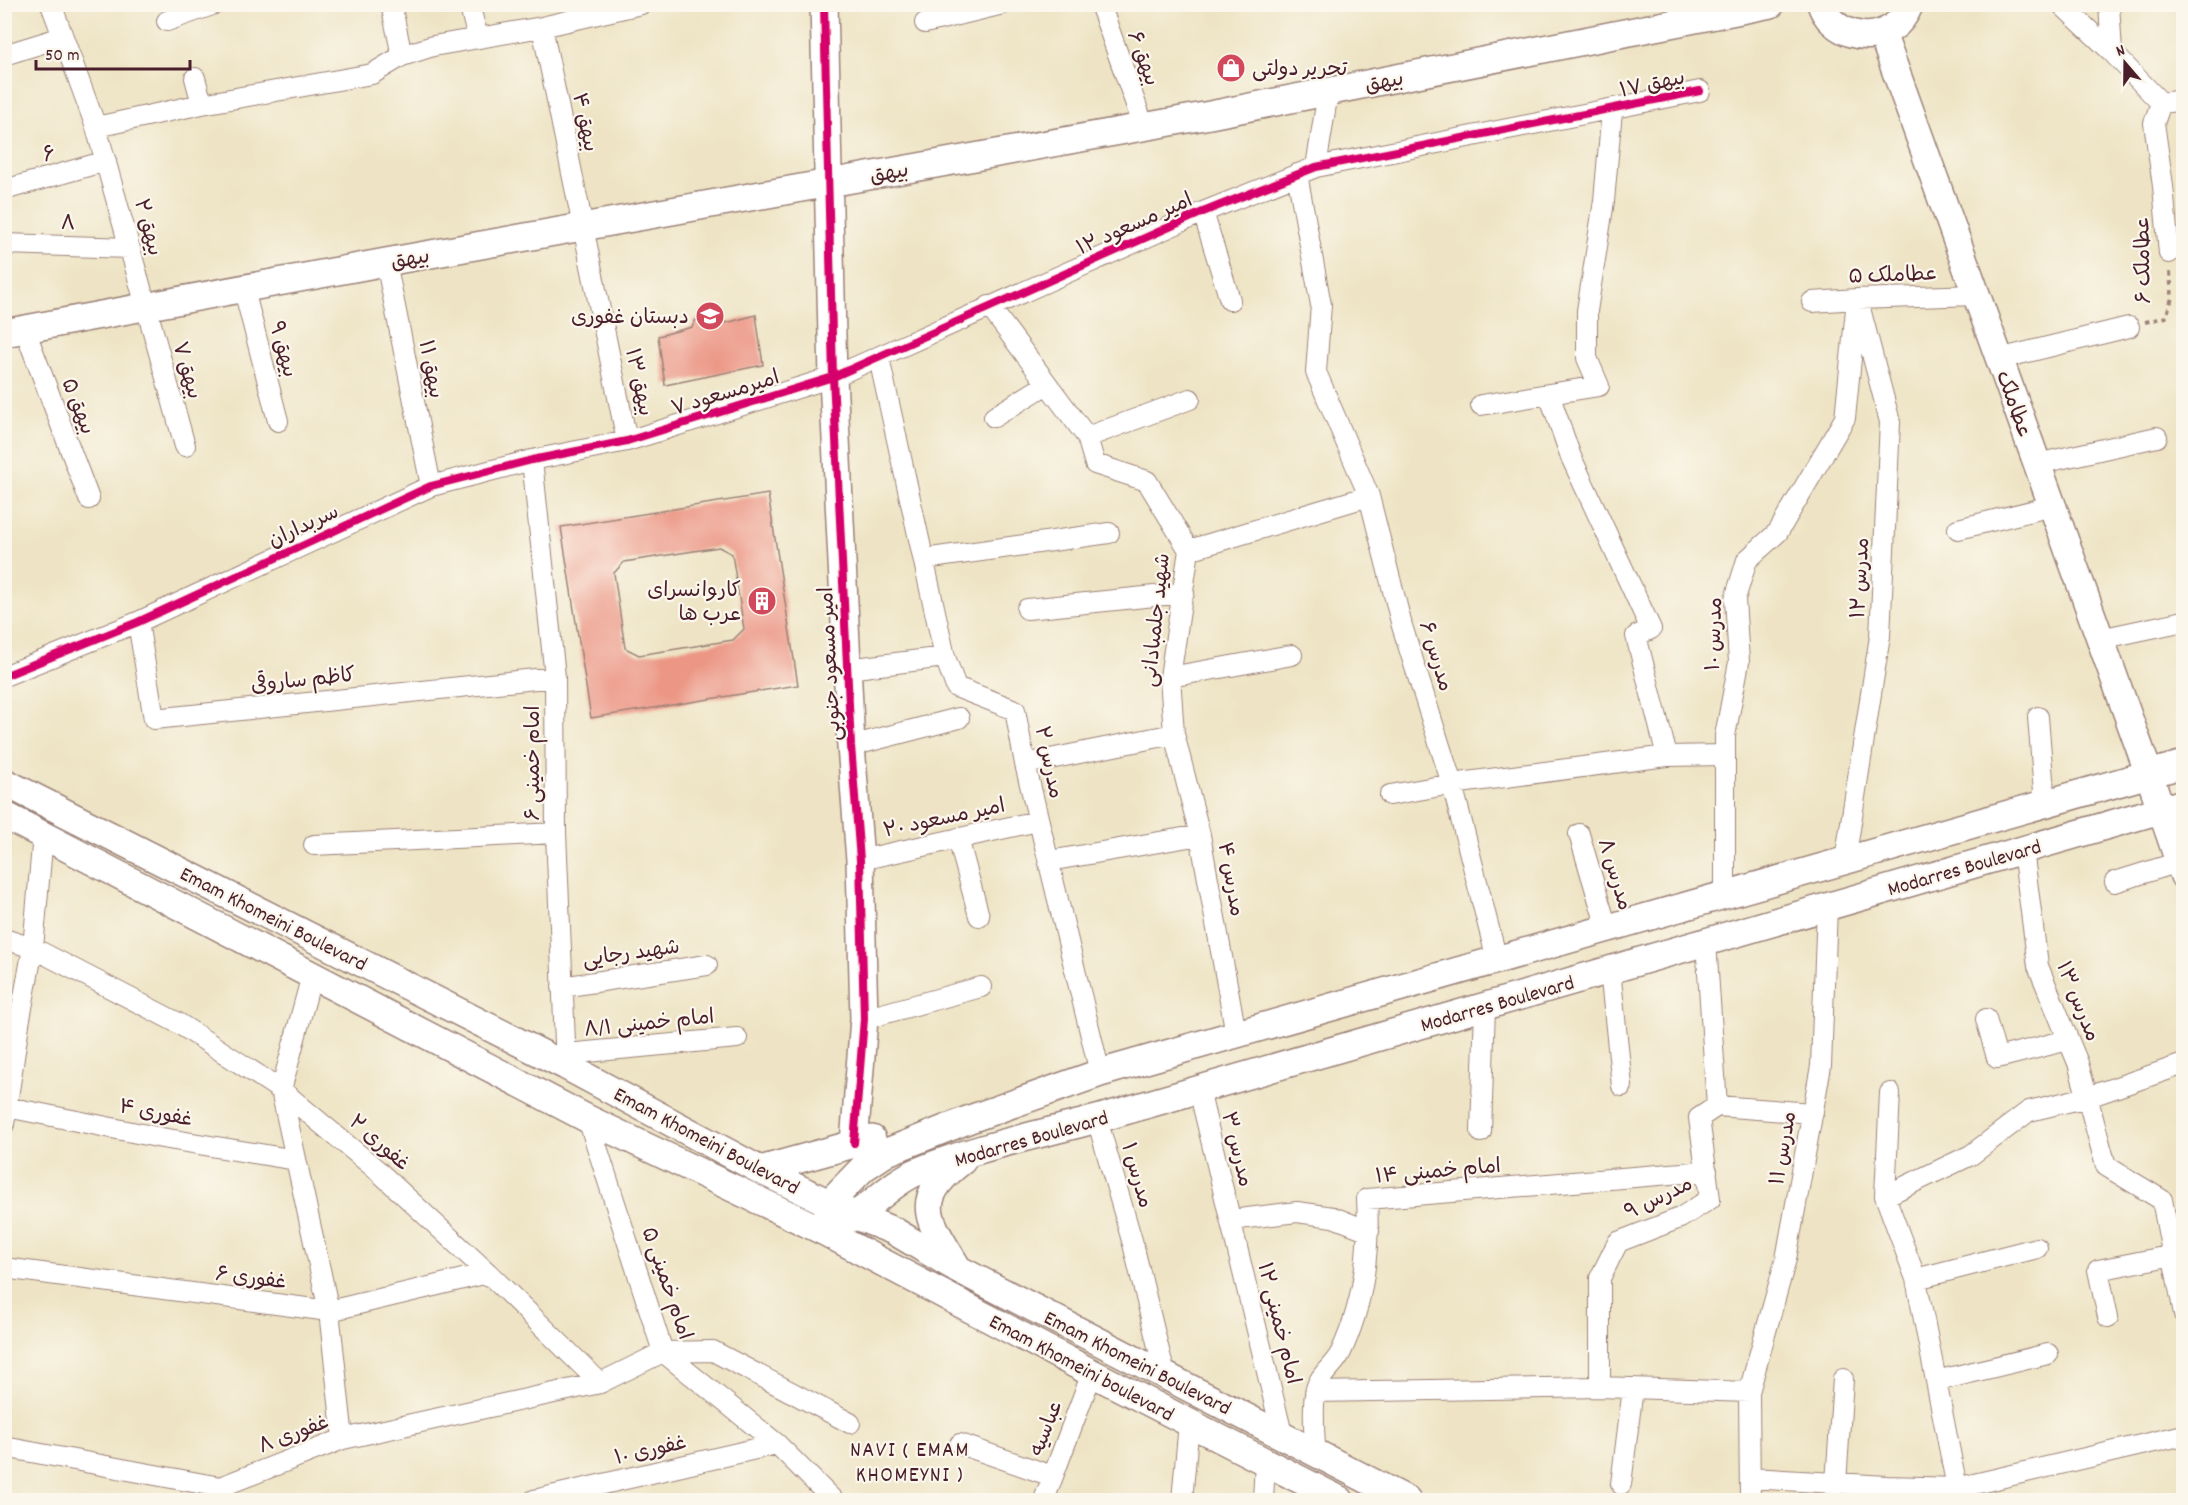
<svg xmlns="http://www.w3.org/2000/svg" width="2188" height="1505" viewBox="0 0 2188 1505" font-family="Dekko,'Playpen Sans Arabic',sans-serif">
  <style>
    .building { fill: #ec9786; fill-rule: evenodd }
    .lines { fill: none; stroke-linecap: round; stroke-linejoin: round }
    .street-casing { stroke: #9c8278; stroke-width: 22 }
    .secondary-casing { stroke: #9c8278; stroke-width: 30 }
    .path { stroke: #9c8278; stroke-width: 4; stroke-dasharray: 4.5 4.5; stroke-linecap: butt }
    .street { stroke: #fff; stroke-width: 20 }
    .secondary { stroke: #fff; stroke-width: 27 }
    .cycleway-casing { stroke: #fbf7ec; stroke-width: 11 }
    .cycleway { stroke: #d6006c; stroke-width: 8 }
    .labels { text-anchor: middle; stroke-width: 4.5; stroke-linejoin: round; paint-order: stroke }
    .street-label { font-size: 21px; fill: #4a1f2b; stroke: #fbf7ec }
    .poi-label { font-size: 21px; fill: #4a1f2b; stroke: #fbf7ec; text-anchor: end }
    .neighbourhood-label { font-size: 22px; letter-spacing: 1.5px; fill: #4a1f2b; stroke: #fbf7ec }
  </style>
  <rect width="100%" height="100%" fill="#fbf7ec"/>
  <filter id="ink" filterUnits="userSpaceOnUse"><feTurbulence type="fractalNoise" baseFrequency=".0167" numOctaves="2"/><feDisplacementMap in="SourceGraphic" scale="12" xChannelSelector="R" yChannelSelector="G"/><feConvolveMatrix kernelMatrix="1 2 1 2 8 2 1 2 1" color-interpolation-filters="sRGB"/></filter>
  <filter id="wash" filterUnits="userSpaceOnUse"><feTurbulence type="fractalNoise" baseFrequency=".008" numOctaves="4" result="noise"/><feDisplacementMap in="SourceGraphic" scale="24" xChannelSelector="R" yChannelSelector="G"/><feGaussianBlur stdDeviation="1.35" result="paint"/><feColorMatrix in="noise" values="0 0 0 0 0 0 0 0 0 0 0 0 0 0 0 0 0 1.4 0 .05"/><feComposite in="paint" operator="in"/></filter>
  <g filter="url(#wash)">
    <rect width="100%" height="100%" fill="#eee4c5"/>
    <g id="blocks">
      <!-- building -->
      <path class="building" d="M 756,315 L 763,365 L 665,385 L 658,336 L 692,327 L 695,321 L 700,318 L 722,319 L 726,323 Z
        M 768,494 L 798,685 L 591,718 L 561,527 ZM 719,547 L 732,554 L 744,629 L 733,640 L 639,655 L 625,648 L 614,573 L 624,562 Z"/>
    </g>
  </g>
  <g filter="url(#ink)">
    <use href="#blocks" fill-opacity="0" stroke="#9c8278" stroke-width="1.5"/>
    <g class="lines">
      <!-- street casing -->
      <g class="street-casing">
        <path id="street" d="M 51,4 L 96,127 L 185,446
          M 391,4 L 402,56
          M 469,4 L 478,38
          M 1100,4 L 1144,127
          M 2061,4 L 2112,52 L 2161,103
          M 2109,4 L 2112,52
          M 167,21 L 215,4
          M 925,23 L 1003,4
          M 542,27 L 627,441
          M 4,55 L 62,37
          M 195,78 L 202,104
          M 2161,103 L 2154,123 L 2163,186 L 2169,253
          M 2161,103 L 2184,100
          M 96,127 L 202,104 L 372,74 L 402,56 L 433,46 L 542,27 L 641,4
          M 1316,167 L 1328,92
          M 1297,174 L 1321,305 L 1316,372 L 1369,496 L 1402,626 L 1452,784 L 1497,960
          M 4,190 L 106,161
          M 1203,212 L 1230,300
          M 4,244 L 130,248
          M 386,262 L 431,486
          M 244,290 L 278,421
          M 1812,302 L 1857,299 L 1976,295
          M 989,306 L 1087,437 L 1095,464 L 1147,481 L 1189,550 L 1170,677 L 1174,734 L 1200,835 L 1236,1034
          M 25,330 L 89,499
          M 879,358 L 945,657 L 956,687 L 1015,710 L 1025,764 L 1100,1073
          M 1999,359 L 2129,327
          M 1549,394 L 1571,457 L 1651,629 L 1636,636 L 1667,756
          M 1481,405 L 1599,386 L 1587,358 L 1587,311 L 1604,201 L 1612,110
          M 994,417 L 1047,384
          M 1087,437 L 1190,399
          M 532,460 L 555,677 L 556,833 L 566,1066
          M 2037,464 L 2157,437
          M 1958,529 L 2052,506
          M 1189,550 L 1369,496
          M 924,559 L 1109,533
          M 1027,609 L 1184,593
          M 138,622 L 154,719 L 555,677
          M 2100,639 L 2184,621
          M 847,669 L 945,657
          M 4,676 L 138,622 L 431,486 L 532,460 L 627,441 L 833,377 L 1203,212 L 1316,167 L 1700,91
          M 1170,677 L 1292,655
          M 2038,717 L 2045,804
          M 851,746 L 959,718
          M 1025,764 L 1174,734
          M 1390,795 L 1452,784 L 1667,756 L 1725,755
          M 1579,834 L 1607,928
          M 958,838 L 979,916
          M 314,845 L 556,833
          M 2023,850 L 2038,966 L 2078,1063 L 2106,1166 L 2162,1200 L 2184,1314
          M 860,860 L 1038,821
          M 1049,861 L 1200,835
          M 1845,861 L 1880,636 L 1890,422 L 1861,312
          M 2115,882 L 2179,862
          M 1725,895 L 1725,736 L 1739,662 L 1735,599 L 1747,560 L 1778,532 L 1845,418 L 1857,299
          M 4,939 L 33,948 L 178,1023 L 281,1090 L 377,1170 L 488,1273 L 600,1383 L 663,1352 L 713,1351 L 850,1423
          M 1610,970 L 1622,1086
          M 312,975 L 281,1090 L 329,1311 L 343,1439
          M 562,987 L 707,965
          M 864,1019 L 981,987
          M 1986,1019 L 1997,1058 L 2068,1040
          M 566,1054 L 737,1038
          M 1199,1090 L 1283,1438
          M 1890,1093 L 1885,1196 L 1916,1279 L 1959,1498
          M 1717,1106 L 1813,1113
          M 7,1107 L 162,1138 L 296,1160
          M 588,1119 L 663,1352 L 777,1444 L 833,1500
          M 1097,1119 L 1133,1244 L 1165,1375
          M 4,1124 L 19,1024 L 33,948 L 43,835
          M 1481,1132 L 1485,1006
          M 1885,1196 L 1971,1155 L 2029,1111 L 2088,1097 L 2184,1064
          M 1231,1220 L 1297,1212 L 1333,1217 L 1369,1231
          M 4,1268 L 329,1311 L 488,1273
          M 1916,1279 L 2037,1248
          M 2108,1317 L 2098,1270 L 2184,1253
          M 1936,1381 L 2048,1354
          M 1600,1387 L 1600,1278 L 1618,1242 L 1680,1218 L 1710,1199 L 1699,1118 L 1717,1106 L 1706,942
          M 1315,1392 L 1600,1387 L 1749,1392
          M 960,1444 L 1052,1476
          M 4,1447 L 220,1487 L 343,1439 L 600,1383
          M 1315,1453 C 1315,1434 1312,1413 1315,1394 C 1317,1375 1334,1367 1341,1352 C 1364,1303 1370,1252 1367,1199 L 1707,1171
          M 1751,1478 L 1887,1486 L 1957,1488 L 2184,1435
          M 1836,1483 L 1843,1379
          M 1621,1484 L 1633,1388
          M 534,1500 L 777,1444
          M 1044,1500 L 1092,1373
          M 1182,1500 L 1189,1423
          M 1263,1500 L 1265,1462
          M 1750,1500 L 1749,1392 L 1786,1259 L 1821,1066 L 1827,907"/>
      </g>
      <!-- secondary casing -->
      <g class="secondary-casing">
        <path id="secondary" d="M 824,4 L 833,377 L 851,746 L 860,860 L 864,1019 L 854,1143
          M 1821,4 C 1831,33 1868,45 1893,27 C 1901,22 1906,13 1910,4
          M 1882,33 L 2149,774 L 2184,876
          M 4,333 L 386,262 L 1210,115 L 1771,4
          M 4,782 L 566,1066 L 760,1170 L 856,1216 L 894,1231 L 958,1269 L 1407,1500
          M 4,815 L 588,1119 L 825,1232 L 1092,1373 L 1340,1500
          M 760,1170 L 872,1139
          M 827,1219 L 829,1203 L 863,1168 L 887,1152 L 970,1119 L 1100,1073 L 2184,764
          M 842,1223 C 870,1209 890,1183 919,1171 C 976,1147 1038,1135 1097,1119 L 2184,803
          M 957,1267 C 929,1220 910,1200 962,1161"/>
      </g>
      <!-- path -->
      <path class="path" d="M 2145,322 L 2166,317 L 2172,298 L 2170,272"/>
      <!-- street -->
      <use href="#street" class="street"/>
      <!-- secondary -->
      <use href="#secondary" class="secondary"/>
      <!-- cycleway casing -->
      <g class="cycleway-casing">
        <path id="cycleway" d="M 824,4 L 833,377 L 851,746 L 860,860 L 864,1019 L 854,1143
          M 4,676 L 138,622 L 431,486 L 532,460 L 627,441 L 833,377 L 1203,212 L 1316,167 L 1700,91"/>
      </g>
      <!-- cycleway -->
      <use href="#cycleway" class="cycleway"/>
    </g>
  </g>
  <!-- icons -->
  <defs>
    <g id="shop-disc" transform="scale(1.5)"><circle r="9.5" fill="#d1495b" stroke="#fbf7ec"/><path d="M-5-2.5h2.3a2.7 3.5 0 0 1 5.4 0H5L5.5 6h-11ZM-1.5-2.5h3a1.5 2.3 0 0 0-3 0Z" fill="#fff"/></g>
    <g id="school-disc" transform="scale(1.5)"><circle r="9.5" fill="#d1495b" stroke="#fbf7ec"/><path d="M0-5L7-2L0 1L-7-2ZM-4 1L0 2.5L4 1V4Q0 6-4 4Z" fill="#fff"/></g>
    <g id="building-disc" transform="scale(1.5)"><circle r="9.5" fill="#d1495b" stroke="#fbf7ec"/><path d="M-4-6H4V6H1V3H-1V6H-4ZM-2.5-4.3h1.7v1.8h-1.7ZM.8-4.3h1.7v1.8H.8ZM-2.5-1h1.7V.8h-1.7ZM.8-1h1.7V.8H.8Z" fill="#fff"/></g>
  </defs>
  <g fill-rule="evenodd">
    <use href="#shop-disc" x="1231" y="68"/>
    <use href="#school-disc" x="710" y="316"/>
    <use href="#building-disc" x="762" y="601"/>
  </g>
  <g class="labels">
    <!-- street labels -->
    <g class="street-label">
      <text transform="translate(1144 58) rotate(70)" y="7">بیهق ۶</text>
      <text transform="translate(1384 81) rotate(-11)" y="7">بیهق</text>
      <text transform="translate(1652 83) rotate(-12)" y="7">بیهق ۱۷</text>
      <text transform="translate(586 122) rotate(78)" y="7">بیهق ۴</text>
      <text transform="translate(49 153) rotate(-16)" y="7">۶</text>
      <text transform="translate(889 172) rotate(-10)" y="7">بیهق</text>
      <text transform="translate(68 222) rotate(2)" y="7">۸</text>
      <text transform="translate(1134 223) rotate(-24)" y="7">امیر مسعود ۱۲</text>
      <text transform="translate(149 227) rotate(75)" y="7">بیهق ۲</text>
      <text transform="translate(410 258) rotate(-10)" y="7">بیهق</text>
      <text transform="translate(2142 260) rotate(-91)" y="7">عطاملک ۶</text>
      <text transform="translate(1893 274) rotate(-2)" y="7">عطاملک ۵</text>
      <text transform="translate(284 349) rotate(75)" y="7">بیهق ۹</text>
      <text transform="translate(432 369) rotate(79)" y="7">بیهق ۱۱</text>
      <text transform="translate(188 370) rotate(74)" y="7">بیهق ۷</text>
      <text transform="translate(640 382) rotate(78)" y="7">بیهق ۱۳</text>
      <text transform="translate(725 392) rotate(-17)" y="7">امیرمسعود ۷</text>
      <text transform="translate(2015 404) rotate(70)" y="7">عطاملک</text>
      <text transform="translate(79 406) rotate(69)" y="7">بیهق ۵</text>
      <text transform="translate(303 525) rotate(-25)" y="7">سربداران</text>
      <text transform="translate(1859 578) rotate(-87)" y="7">مدرس ۱۲</text>
      <text transform="translate(1155 620) rotate(-84)" y="7">شهید جلمبادانی</text>
      <text transform="translate(1713 634) rotate(-88)" y="7">مدرس ۱۰</text>
      <text transform="translate(1437 656) rotate(73)" y="7">مدرس ۶</text>
      <text transform="translate(829 664) rotate(-93)" y="7">امیر مسعود جنوبی</text>
      <text transform="translate(303 679) rotate(-6)" y="7">کاظم ساروقی</text>
      <text transform="translate(1050 762) rotate(78)" y="7">مدرس ۲</text>
      <text transform="translate(532 763) rotate(-90)" y="7">امام خمینی ۶</text>
      <text transform="translate(944 817) rotate(-12)" y="7">امیر مسعود ۲۰</text>
      <text transform="translate(1964 867) rotate(-16)" y="7">Modarres Boulevard</text>
      <text transform="translate(1616 874) rotate(73)" y="7">مدرس ۸</text>
      <text transform="translate(1232 879) rotate(80)" y="7">مدرس ۴</text>
      <text transform="translate(274 918) rotate(27)" y="7">Emam Khomeini Boulevard</text>
      <text transform="translate(631 952) rotate(-8)" y="7">شهید رجایی</text>
      <text transform="translate(2079 1001) rotate(68)" y="7">مدرس ۱۳</text>
      <text transform="translate(1497 1003) rotate(-16)" y="7">Modarres Boulevard</text>
      <text transform="translate(649 1022) rotate(-6)" y="7">امام خمینی ۸/۱</text>
      <text transform="translate(156 1112) rotate(11)" y="7">غفوری ۴</text>
      <text transform="translate(1031 1138) rotate(-16)" y="7">Modarres Boulevard</text>
      <text transform="translate(707 1140) rotate(28)" y="7">Emam Khomeini Boulevard</text>
      <text transform="translate(380 1142) rotate(41)" y="7">غفوری ۲</text>
      <text transform="translate(1782 1148) rotate(-80)" y="7">مدرس ۱۱</text>
      <text transform="translate(1238 1149) rotate(76)" y="7">مدرس ۳</text>
      <text transform="translate(1438 1170) rotate(-5)" y="7">امام خمینی ۱۴</text>
      <text transform="translate(1138 1175) rotate(74)" y="7">مدرس ۱</text>
      <text transform="translate(1658 1197) rotate(-26)" y="7">مدرس ۹</text>
      <text transform="translate(251 1277) rotate(7)" y="7">غفوری ۶</text>
      <text transform="translate(668 1283) rotate(71)" y="7">امام خمینی ۵</text>
      <text transform="translate(1280 1323) rotate(76)" y="7">امام خمینی ۱۲</text>
      <text transform="translate(1138 1362) rotate(27)" y="7">Emam Khomeini Boulevard</text>
      <text transform="translate(1082 1367) rotate(28)" y="7">Emam Khomeini boulevard</text>
      <text transform="translate(1045 1428) rotate(-69)" y="7">عباسیه</text>
      <text transform="translate(293 1433) rotate(-21)" y="7">غفوری ۸</text>
      <text transform="translate(650 1449) rotate(-13)" y="7">غفوری ۱۰</text>
    </g>
    <!-- poi labels -->
    <g class="poi-label">
      <text x="1252" y="75" text-anchor="start">تحریر دولتی</text>
      <text x="689" y="323">دبستان غفوری</text>
      <text x="741" y="596">کاروانسرای<tspan x="741" dy="24">عرب ها</tspan></text>
    </g>
    <!-- neighbourhood labels -->
    <g class="neighbourhood-label">
      <text x="910" y="1456">NAVI ( EMAM<tspan x="910" dy="25">KHOMEYNI )</tspan></text>
    </g>
  </g>
  <!-- margin -->
  <rect width="2188" height="1505" fill="none" stroke="#fbf7ec" stroke-width="24"/>
  <!-- north arrow -->
  <g transform="translate(2125 63) rotate(340)" stroke="#fbf7ec" stroke-width="4.5" paint-order="stroke">
  <path d="M0-4.5L10 22L0 15L-10 22Z" fill="#4a1f2b"/>
  <text y="-9" font-size="16" font-weight="bold" text-anchor="middle" fill="#4a1f2b">N</text>
  </g>
  <!-- scale -->
  <path d="M36 60v9h154v-9" fill="none" stroke="#4a1f2b" stroke-width="3"/>
  <text x="45" y="60" font-size="18" fill="#4a1f2b" stroke="#fbf7ec" stroke-width="4.5" paint-order="stroke">50 m</text>
</svg>
